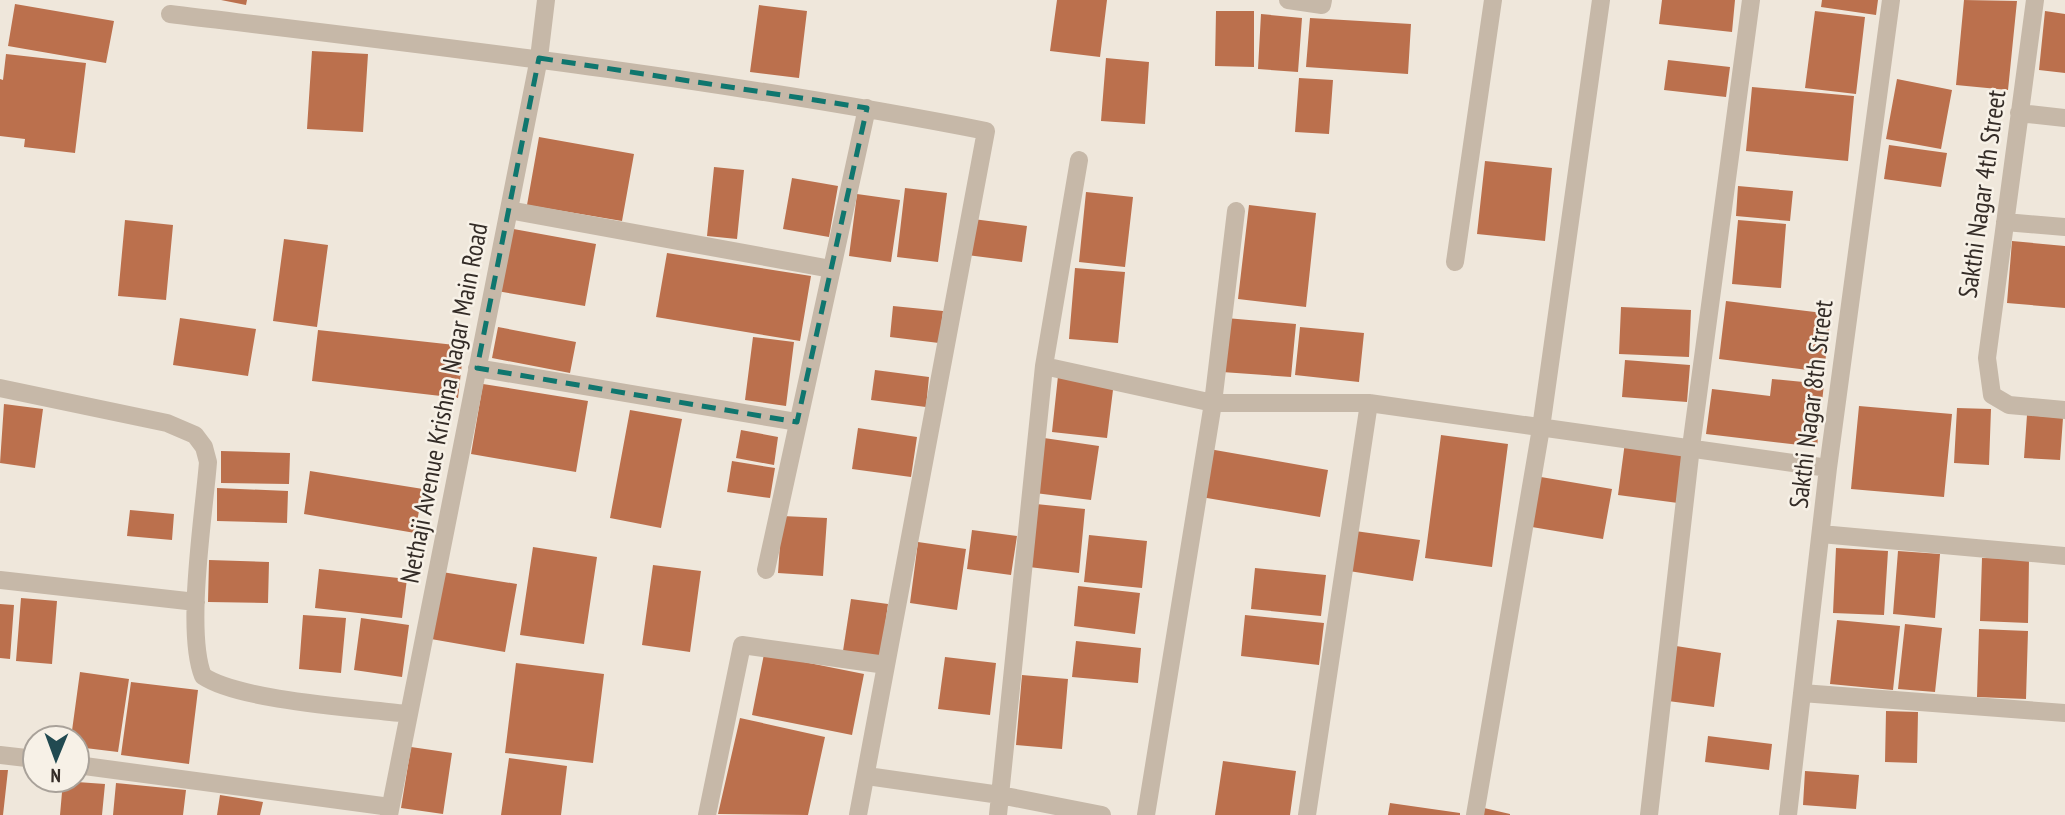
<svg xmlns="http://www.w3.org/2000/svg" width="2065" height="815" viewBox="0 0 2065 815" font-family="'PT Sans Narrow',sans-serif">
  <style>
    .building { fill: #bb704d }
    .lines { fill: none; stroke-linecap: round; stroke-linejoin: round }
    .street { stroke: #c6b8a8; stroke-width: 18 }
    .marked { fill: none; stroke: #0f766e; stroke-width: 5; stroke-dasharray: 14 9; stroke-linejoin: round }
    .labels { text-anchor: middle; stroke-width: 5; stroke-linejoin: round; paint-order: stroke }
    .street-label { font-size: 26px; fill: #342c27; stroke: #f7f1e7 }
  </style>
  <rect width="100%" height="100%" fill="#efe7db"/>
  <!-- building -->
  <path class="building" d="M 221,0 L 247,0 L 246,5 Z
    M 1057,0 L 1107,0 L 1100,57 L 1050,51 Z
    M 1662,0 L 1735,0 L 1732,32 L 1659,24 Z
    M 1822,0 L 1878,0 L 1876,15 L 1821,7 Z
    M 1964,0 L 2017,1 L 2008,90 L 1956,85 Z
    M 15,4 L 114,21 L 106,63 L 8,46 Z
    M 759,5 L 807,11 L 799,78 L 750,72 Z
    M 1216,11 L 1254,11 L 1254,67 L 1215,66 Z
    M 1815,11 L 1865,17 L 1856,94 L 1805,88 Z
    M 2045,11 L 2065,14 L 2065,73 L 2039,70 Z
    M 1261,14 L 1302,18 L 1298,72 L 1258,69 Z
    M 1310,18 L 1411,24 L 1408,74 L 1306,67 Z
    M 312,51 L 368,54 L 363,132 L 307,129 Z
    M 6,54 L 86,63 L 75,153 L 24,147 L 25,139 L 0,136 L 0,79 L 3,80 Z
    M 1106,58 L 1149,62 L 1145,124 L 1101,121 Z
    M 1668,60 L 1730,67 L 1726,97 L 1664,90 Z
    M 1299,78 L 1333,80 L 1329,134 L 1295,132 Z
    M 1897,79 L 1952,90 L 1941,149 L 1886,139 Z
    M 1752,87 L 1854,96 L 1848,161 L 1746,151 Z
    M 539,137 L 634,154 L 622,221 L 527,205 Z
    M 1889,145 L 1947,153 L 1941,187 L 1884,179 Z
    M 1485,161 L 1552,168 L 1545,241 L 1477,234 Z
    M 714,167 L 744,170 L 737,239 L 707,236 Z
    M 792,178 L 838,186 L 829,237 L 783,229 Z
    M 1738,186 L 1793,191 L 1790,221 L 1736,216 Z
    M 905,188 L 947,193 L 938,262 L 897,257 Z
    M 1086,192 L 1133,197 L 1125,267 L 1079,262 Z
    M 857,194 L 900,200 L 891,262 L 849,256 Z
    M 1249,205 L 1316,213 L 1306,307 L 1238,299 Z
    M 973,219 L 1027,226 L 1022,262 L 967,255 Z
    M 125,220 L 173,225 L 166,300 L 118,296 Z
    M 1738,220 L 1786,224 L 1781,288 L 1732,284 Z
    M 508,228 L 596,244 L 585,306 L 497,291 Z
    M 284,239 L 328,245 L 317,327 L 273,321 Z
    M 2012,241 L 2065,246 L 2065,308 L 2007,303 Z
    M 667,253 L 811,276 L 800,341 L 656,317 Z
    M 1075,268 L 1125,272 L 1118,343 L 1069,339 Z
    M 1726,301 L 1831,314 L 1824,372 L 1719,359 Z
    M 893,306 L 943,311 L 939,343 L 890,337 Z
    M 1621,307 L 1691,310 L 1689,357 L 1619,354 Z
    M 180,318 L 256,329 L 248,376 L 173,365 Z
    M 1226,318 L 1296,324 L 1291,377 L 1222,372 Z
    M 498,327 L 576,342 L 570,373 L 492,358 Z
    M 1300,327 L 1364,333 L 1359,382 L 1295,375 Z
    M 318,330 L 464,346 L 458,398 L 312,381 Z
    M 753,337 L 794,342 L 786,406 L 745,400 Z
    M 1625,360 L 1690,365 L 1687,402 L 1622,397 Z
    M 875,370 L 929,377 L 926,407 L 871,400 Z
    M 1058,376 L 1114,382 L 1107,438 L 1052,432 Z
    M 1772,379 L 1824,384 L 1817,447 L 1706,434 L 1712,389 L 1770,396 Z
    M 483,384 L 588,401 L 576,472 L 471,454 Z
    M 4,404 L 43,409 L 35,468 L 0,463 Z
    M 1859,406 L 1952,414 L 1944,497 L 1851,489 Z
    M 1957,408 L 1991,409 L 1989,465 L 1954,463 Z
    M 630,410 L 682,419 L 661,528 L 610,518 Z
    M 2027,415 L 2063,418 L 2060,460 L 2024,458 Z
    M 858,428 L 917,437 L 911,477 L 852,469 Z
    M 741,430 L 778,437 L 774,465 L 736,458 Z
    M 1441,435 L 1508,444 L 1492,567 L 1425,558 Z
    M 1044,438 L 1099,446 L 1091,500 L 1035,493 Z
    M 1625,442 L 1685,450 L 1678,503 L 1618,495 Z
    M 1209,449 L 1328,470 L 1320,517 L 1201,497 Z
    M 221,451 L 290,453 L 289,484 L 221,483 Z
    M 732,461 L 775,468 L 770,498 L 727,492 Z
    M 310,471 L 423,489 L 415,533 L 304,514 Z
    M 1535,476 L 1612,489 L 1603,539 L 1526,526 Z
    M 217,488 L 288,491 L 287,523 L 217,521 Z
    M 1036,504 L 1085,509 L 1079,573 L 1029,567 Z
    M 130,510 L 174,514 L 172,540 L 127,536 Z
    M 782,516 L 827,518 L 823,576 L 778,573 Z
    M 972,530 L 1017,536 L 1011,575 L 967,569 Z
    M 1355,531 L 1420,540 L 1413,581 L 1349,571 Z
    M 1089,535 L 1147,541 L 1142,588 L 1084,582 Z
    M 918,542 L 966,549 L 957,610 L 910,603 Z
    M 533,547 L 597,557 L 584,644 L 520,635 Z
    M 1836,548 L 1888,551 L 1884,615 L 1833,613 Z
    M 1898,551 L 1940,554 L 1935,618 L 1893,614 Z
    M 1982,558 L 2029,559 L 2028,623 L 1980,621 Z
    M 209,560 L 269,562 L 268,603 L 208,602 Z
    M 653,565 L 701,571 L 690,652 L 642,645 Z
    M 1255,568 L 1326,575 L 1321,616 L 1251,609 Z
    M 319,569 L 407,579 L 402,618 L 315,608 Z
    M 442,572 L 517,584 L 505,652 L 431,639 Z
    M 1078,586 L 1140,593 L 1135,634 L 1074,626 Z
    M 21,598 L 57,601 L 52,664 L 16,661 Z
    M 851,599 L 888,604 L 881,656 L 843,651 Z
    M 0,604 L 14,605 L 10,659 L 0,658 Z
    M 303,615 L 346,618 L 341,673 L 299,669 Z
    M 1245,615 L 1324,623 L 1319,665 L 1241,656 Z
    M 361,618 L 409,625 L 402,677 L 354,670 Z
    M 1837,620 L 1900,626 L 1893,690 L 1830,684 Z
    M 1905,624 L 1942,628 L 1935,692 L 1898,689 Z
    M 1979,629 L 2028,631 L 2026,699 L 1977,697 Z
    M 1076,641 L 1141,648 L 1138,683 L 1072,677 Z
    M 1676,646 L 1721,653 L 1714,707 L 1668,701 Z
    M 764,654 L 864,674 L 852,735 L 752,715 Z
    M 945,657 L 996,663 L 990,715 L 938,709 Z
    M 516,663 L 604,674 L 593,763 L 505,753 Z
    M 80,672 L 129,679 L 118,752 L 77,747 L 77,738 L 71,738 Z
    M 1022,675 L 1068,679 L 1062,749 L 1016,745 Z
    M 131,682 L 198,690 L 189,764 L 121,755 Z
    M 1886,711 L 1918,712 L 1917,763 L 1885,762 Z
    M 740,718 L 825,737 L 808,815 L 718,814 Z
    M 1708,736 L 1772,744 L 1769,770 L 1705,762 Z
    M 411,747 L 452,753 L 443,814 L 401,808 Z
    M 509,758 L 567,766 L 561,815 L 501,815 Z
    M 1223,761 L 1296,771 L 1290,815 L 1215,815 Z
    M 0,770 L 8,770 L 3,815 L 0,815 Z
    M 1805,771 L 1859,775 L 1856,809 L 1803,805 Z
    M 63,781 L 105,784 L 102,815 L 60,815 Z
    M 116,783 L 186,790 L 183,815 L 113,815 Z
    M 220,795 L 263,802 L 260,815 L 217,815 Z
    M 1390,803 L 1460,813 L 1460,815 L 1388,815 Z
    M 1484,808 L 1510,814 L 1510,815 L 1483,815 Z"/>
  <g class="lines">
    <!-- street -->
    <path class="street" d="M 1288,0 L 1322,5 L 1323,0
      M 2035,0 L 1987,358 L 1992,395 L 2009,405 L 2065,410
      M 170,14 C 443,47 716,78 986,131 L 858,815
      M 2019,113 L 2065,118
      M 509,210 L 831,269
      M 2005,222 L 2065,227
      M 1455,262 L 1493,0
      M 1044,366 L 1213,403 L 1369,403 L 1828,468
      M 477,368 L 797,422
      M 0,388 L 167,423 L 195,435 L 204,447 L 208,462 C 204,514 185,631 203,676 C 240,701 360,708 408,714
      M 1821,534 L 2065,556
      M 766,570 L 867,108
      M 0,580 L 196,602
      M 1802,693 L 2065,713
      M 0,755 L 35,759
      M 77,765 L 390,807
      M 867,776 L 1000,795 L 1102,815
      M 389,815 L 539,58 L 546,0
      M 707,815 L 742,645 L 886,665
      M 998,815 L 1044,366 L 1079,160
      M 1146,815 L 1213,403 L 1236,211
      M 1307,815 L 1369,403
      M 1475,815 L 1541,428 L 1601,0
      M 1649,815 L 1691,447 L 1751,0
      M 1788,815 L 1828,468 L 1891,0"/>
  </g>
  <!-- marked area -->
  <path class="marked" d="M 539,58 L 867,108 L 797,422 L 477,368 Z"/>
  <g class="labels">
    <!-- street labels -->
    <g class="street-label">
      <text transform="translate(1982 194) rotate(-82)" y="9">Sakthi Nagar 4th Street</text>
      <text transform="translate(444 403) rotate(-79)" y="9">Nethaji Avenue Krishna Nagar Main Road</text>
      <text transform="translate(1811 404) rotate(-83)" y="9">Sakthi Nagar 8th Street</text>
    </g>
  </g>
  <!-- north arrow -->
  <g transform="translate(56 759) rotate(181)"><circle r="33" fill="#f7f1e7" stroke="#a9a29a" stroke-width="2"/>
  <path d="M0-5L12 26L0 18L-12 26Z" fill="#214a51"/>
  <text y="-10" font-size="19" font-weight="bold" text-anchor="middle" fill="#342c27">N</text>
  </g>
</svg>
